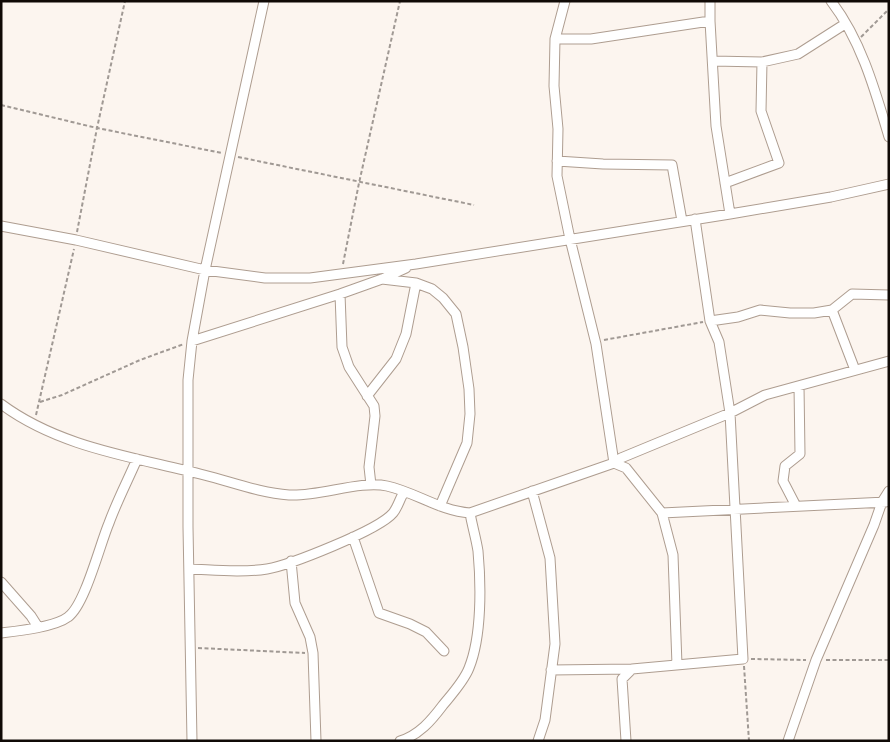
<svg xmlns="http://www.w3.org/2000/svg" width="890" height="742" viewBox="0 0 890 742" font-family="Rubik,sans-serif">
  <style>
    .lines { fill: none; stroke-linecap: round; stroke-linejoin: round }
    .minor-casing { stroke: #ae9d90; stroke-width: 11 }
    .path { stroke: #a09994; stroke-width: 2; stroke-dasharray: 4 2.5; stroke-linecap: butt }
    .minor { stroke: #fff; stroke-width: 9 }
  </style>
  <rect width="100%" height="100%" fill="#fcf5ef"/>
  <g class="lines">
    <!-- minor casing -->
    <g class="minor-casing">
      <path id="minor" d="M 565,1 L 555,39 L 554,86 L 558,129 L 557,176 L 570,239 L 596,344 L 614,463
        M 710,1 L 710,21 L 716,126 L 730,214
        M 831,1 C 861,40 875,90 889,137
        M 555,39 L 591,39 L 710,21
        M 713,61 L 762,62 L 798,54 L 845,24
        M 557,161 L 603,164 L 672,165 L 682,221
        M 725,183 L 779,163 L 761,111 L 762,62
        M 1,226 L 76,240 L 205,270 L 265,278 L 310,278 L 416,264 L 730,214 L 831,197 L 889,184
        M 382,279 L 416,283 L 432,289 L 443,298 L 456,314 L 463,347 L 469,389 L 470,414 L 467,443 L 440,506
        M 340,294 L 342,347 L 349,367 L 374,406 L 375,416 L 369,467 L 371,485
        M 832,310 L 855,370
        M 710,321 L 738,317 L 760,310 L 790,313 L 814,313 L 832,310 L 852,294 L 889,295
        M 192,341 L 340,294 L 382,279 L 406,268
        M 367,396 L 396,359 L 406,334 L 416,283
        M 1,404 C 60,448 135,457 204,475 C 232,482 260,493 289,495 C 319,497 360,480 387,486 C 415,492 440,511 470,513 L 614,463 L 621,458 L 730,413 L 765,395 L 889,361
        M 614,463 L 626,468 L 662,513 L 673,555 L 677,665
        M 532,491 L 550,558 L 555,644 L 545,720 L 538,741
        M 796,506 L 783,481 L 785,466 L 800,454 L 799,386
        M 662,513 L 886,502
        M 353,537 L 379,613 L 410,624 L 426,632 L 444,651
        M 291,561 L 295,603 L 310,637 L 313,653 L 316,741
        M 190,569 C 215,570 241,573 267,569 C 290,565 379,530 393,513 C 398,507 400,498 404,492
        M 1,582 L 31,616 L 38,627
        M 1,633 C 18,631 55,627 68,617 C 85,605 100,544 109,523 C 117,501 128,480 137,459
        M 551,670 L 632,669
        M 192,741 L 188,527 L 188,380 L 192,341 L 205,270 L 264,1
        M 400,741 C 419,735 431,721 443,705 C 452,694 464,681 469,668 C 482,636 481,584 478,551 C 476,538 472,525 470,513
        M 626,741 L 622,679 L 632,669 L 743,659 L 730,413 L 719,342 L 710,321 L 695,219
        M 788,741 L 816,660 L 874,525 L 882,502 L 889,491"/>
    </g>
    <!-- path -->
    <path class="path" d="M 861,37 L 889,9
      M 1,105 L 97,128 L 222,153
      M 238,157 L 474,205
      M 77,232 L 97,128 L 125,1
      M 343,264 L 359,183 L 400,1
      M 604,340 L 703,322
      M 40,402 L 62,395 L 140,360 L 184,344
      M 36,415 L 74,249
      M 198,648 L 305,653
      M 751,659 L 806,660
      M 826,660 L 889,660
      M 744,666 L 749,741"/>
    <!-- minor -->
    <use href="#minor" class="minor"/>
  </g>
  <!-- border -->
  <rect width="890" height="742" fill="none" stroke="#100a06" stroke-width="5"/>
</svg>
